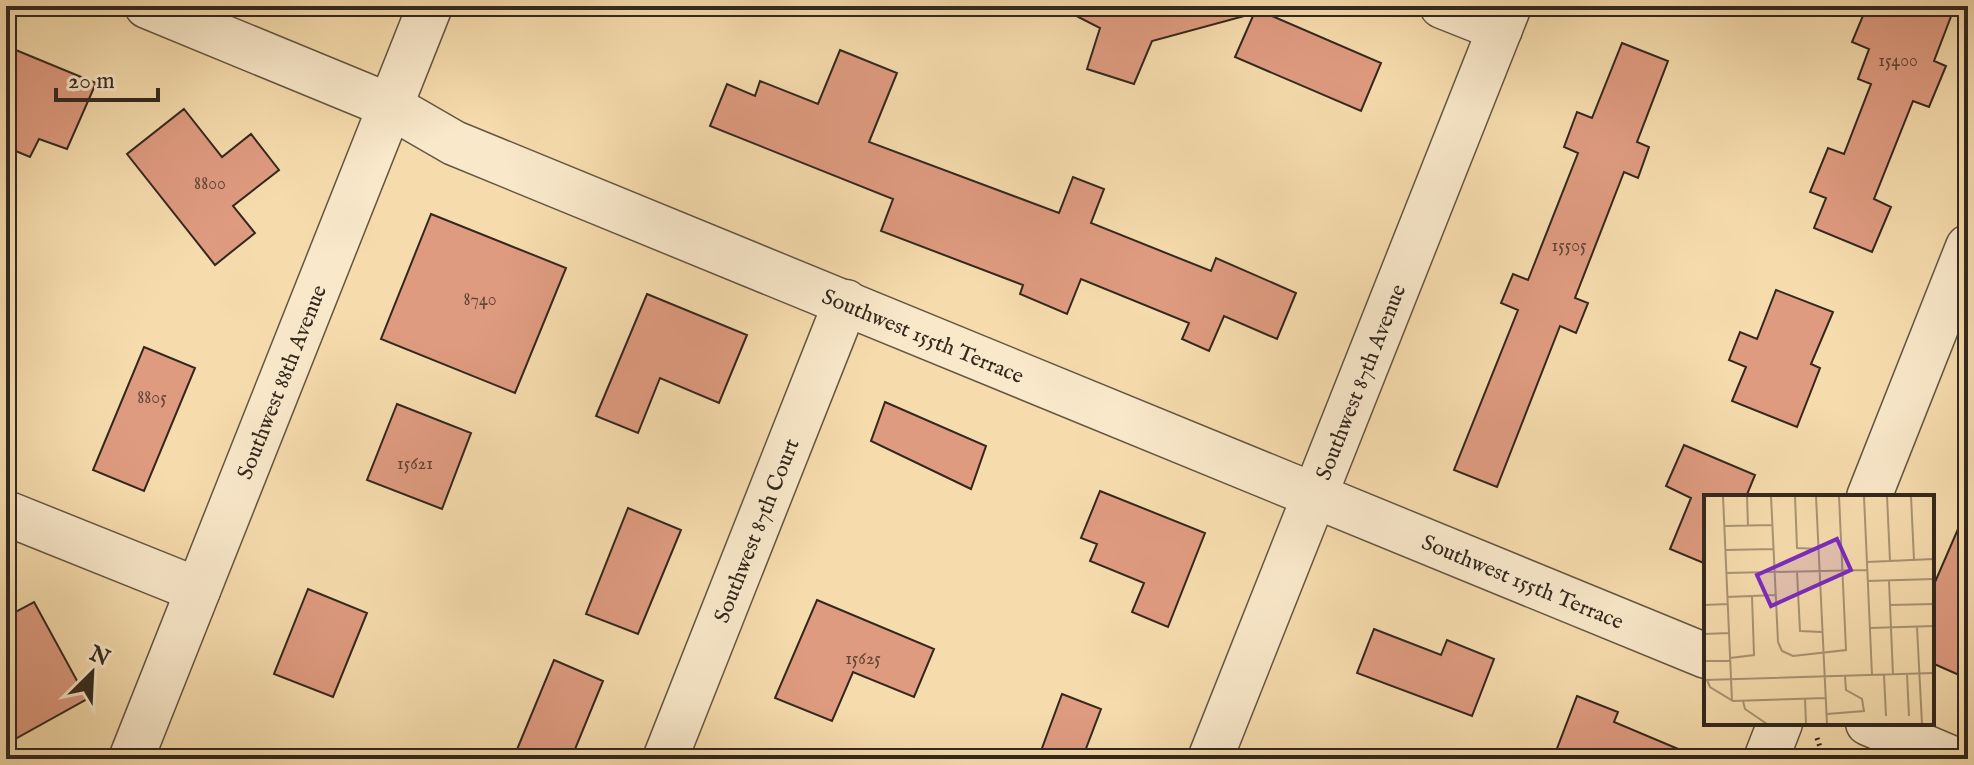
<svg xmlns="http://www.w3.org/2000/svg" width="1974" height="765" viewBox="0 0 1974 765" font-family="'IM FELL English',serif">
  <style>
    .building { fill: #df9b80; stroke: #33281e; stroke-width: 2 }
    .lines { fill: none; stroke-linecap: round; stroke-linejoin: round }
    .minor-casing { stroke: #645542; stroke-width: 47 }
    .path { stroke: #33281e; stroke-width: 5; stroke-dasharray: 2 4; stroke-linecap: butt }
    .minor { stroke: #f9e8ca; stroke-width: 44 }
    .labels { text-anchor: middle; stroke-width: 6; stroke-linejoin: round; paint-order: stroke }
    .number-label { font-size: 18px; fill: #5e4536 }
    .street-label { font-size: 22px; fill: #33281e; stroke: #f9e8ca }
    .inset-road { fill: none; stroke: #a89474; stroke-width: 2 }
    .view { fill: #7b2cbf; fill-opacity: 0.15; stroke: #7b2cbf; stroke-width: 4 }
    .inset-edge { fill: none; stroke: #33281e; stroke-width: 4 }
  </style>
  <rect width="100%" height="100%" fill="#f6dcad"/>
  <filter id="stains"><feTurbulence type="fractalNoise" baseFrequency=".0025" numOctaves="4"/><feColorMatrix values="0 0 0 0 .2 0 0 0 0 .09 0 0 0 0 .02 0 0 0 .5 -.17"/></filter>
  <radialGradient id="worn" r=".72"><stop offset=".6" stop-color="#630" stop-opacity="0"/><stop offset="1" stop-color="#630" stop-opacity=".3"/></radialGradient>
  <!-- building -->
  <path class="building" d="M 1057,6 L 1247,6 L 1248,15 L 1152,41 L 1134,84 L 1087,69 L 1100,28 Z
    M 1867,6 L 1955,6 L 1934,61 L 1946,66 L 1929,107 L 1913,101 L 1874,199 L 1891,207 L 1872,252 L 1814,228 L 1826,198 L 1810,192 L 1828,148 L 1844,154 L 1871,84 L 1858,79 L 1869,49 L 1852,42 Z
    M 1256,9 L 1381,63 L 1361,111 L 1235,57 Z
    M 1622,43 L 1668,61 L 1637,142 L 1649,147 L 1638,178 L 1624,172 L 1575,298 L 1588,303 L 1576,333 L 1560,326 L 1497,487 L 1454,470 L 1518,310 L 1501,303 L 1513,274 L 1528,280 L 1578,153 L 1564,147 L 1577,112 L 1592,118 Z
    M 6,46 L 96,83 L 67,149 L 39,139 L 30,157 L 6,147 Z
    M 840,50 L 897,73 L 869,142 L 1059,213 L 1073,177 L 1104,189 L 1091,223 L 1211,271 L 1216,258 L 1296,293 L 1277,339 L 1224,316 L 1209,351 L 1182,339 L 1189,323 L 1081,279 L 1067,314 L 1020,294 L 1023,285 L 881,231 L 893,199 L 710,126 L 727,84 L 755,96 L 760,81 L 818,104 Z
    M 184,109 L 222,157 L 251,134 L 279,170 L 233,206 L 255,233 L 215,265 L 127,154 Z
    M 431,214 L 566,268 L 515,393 L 381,339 Z
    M 1776,290 L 1833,312 L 1811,364 L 1820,368 L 1797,427 L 1732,401 L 1746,367 L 1729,360 L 1740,332 L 1757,339 Z
    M 647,294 L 747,335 L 719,403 L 660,378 L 638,433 L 596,416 Z
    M 144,347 L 195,368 L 144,491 L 93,470 Z
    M 885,402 L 986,446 L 971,489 L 871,441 Z
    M 397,404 L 471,433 L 442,509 L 367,480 Z
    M 1684,445 L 1755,475 L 1746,497 L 1706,497 L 1706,564 L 1670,549 L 1691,498 L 1666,486 Z
    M 1100,491 L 1205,533 L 1168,627 L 1132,612 L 1144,583 L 1090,561 L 1097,544 L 1081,538 Z
    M 1968,506 L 1968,679 L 1932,663 L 1932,589 Z
    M 628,508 L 681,530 L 638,634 L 586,614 Z
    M 308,589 L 367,613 L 333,697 L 274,674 Z
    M 817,600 L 934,649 L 914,697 L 853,672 L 832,721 L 775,698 Z
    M 34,602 L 87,699 L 6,744 L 6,617 Z
    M 1374,629 L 1441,655 L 1447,640 L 1494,659 L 1472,716 L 1357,673 Z
    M 554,660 L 603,681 L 571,759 L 513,759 Z
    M 1062,694 L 1101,709 L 1082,759 L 1038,759 Z
    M 1577,696 L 1618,712 L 1614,722 L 1702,759 L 1553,759 Z"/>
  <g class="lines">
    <!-- minor casing -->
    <g class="minor-casing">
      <g id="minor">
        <path id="s1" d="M 147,6 L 390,106 L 454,143 L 1706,656"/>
        <path d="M 1442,6 L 1500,29"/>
        <path d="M 1869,497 L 1968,247"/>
        <path d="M 6,513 L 198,590"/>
        <path d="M 1868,723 L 1953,759"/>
        <path id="s2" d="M 131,759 L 430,6"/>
        <path id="s3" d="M 665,759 L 846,302"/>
        <path id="s4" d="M 1210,759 L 1509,6"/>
        <path d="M 1766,759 L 1780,723"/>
      </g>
    </g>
    <!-- path -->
    <path class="path" d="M 1817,738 L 1822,753"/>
    <!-- minor -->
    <use href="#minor" class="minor"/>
  </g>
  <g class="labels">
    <!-- number labels -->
    <g class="number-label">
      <text x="1898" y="66">15400</text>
      <text x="210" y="189">8800</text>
      <text x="1569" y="251">15505</text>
      <text x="480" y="305">8740</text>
      <text x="152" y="403">8805</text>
      <text x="415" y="469">15621</text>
      <text x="863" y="664">15625</text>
    </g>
    <!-- street labels -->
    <g class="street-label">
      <text dy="8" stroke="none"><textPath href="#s1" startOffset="844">Southwest 155th Terrace</textPath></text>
      <text dy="8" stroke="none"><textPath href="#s2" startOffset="406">Southwest 88th Avenue</textPath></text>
      <text dy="8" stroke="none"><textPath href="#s4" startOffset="406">Southwest 87th Avenue</textPath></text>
      <text dy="8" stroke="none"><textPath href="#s3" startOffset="246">Southwest 87th Court</textPath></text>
      <text dy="8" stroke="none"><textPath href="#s1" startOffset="1492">Southwest 155th Terrace</textPath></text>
    </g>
  </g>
  <!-- overview -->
  <g transform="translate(1704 495)">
    <rect width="230" height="230" fill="#f6dcad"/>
    <path class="inset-road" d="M 19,1 L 28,206M 43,1 L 44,31M 67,1 L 74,147 L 78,156 L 89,161 L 142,155 L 135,1M 91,1 L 93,53 L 115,54M 112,1 L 123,229M 160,1 L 168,180M 183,1 L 186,66M 207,1 L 210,65M 20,31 L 69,30M 21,55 L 70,54M 163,67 L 230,64M 93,77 L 96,136 L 118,137M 22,78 L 163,75M 163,86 L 230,84M 185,86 L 189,180M 23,102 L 72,100M 0,110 L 24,109M 186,110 L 230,109M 213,132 L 218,229M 166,133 L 230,131M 0,139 L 25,138M 26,163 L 50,160 L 48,101M 0,166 L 26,166M 203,179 L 205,221M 180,180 L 182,221M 0,185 L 230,178M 3,185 L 6,192 L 29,206 L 122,203M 101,204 L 102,229M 39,206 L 41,214 L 63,229M 123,219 L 160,216 L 158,204 L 142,195 L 141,181"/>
    <path class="view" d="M 133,44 L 147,75 L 67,111 L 53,80 Z"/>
    <rect width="230" height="230" class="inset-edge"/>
  </g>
  <!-- margin -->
  <rect width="1974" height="765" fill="none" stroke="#f6dcad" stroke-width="32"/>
  <rect x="8" y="8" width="1958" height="749" fill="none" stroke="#33281e" stroke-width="4"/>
  <rect x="16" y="16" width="1942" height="733" fill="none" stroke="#33281e" stroke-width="2"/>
  <!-- north arrow -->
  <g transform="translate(92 673) rotate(24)" stroke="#f9e8ca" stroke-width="6" paint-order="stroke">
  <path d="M0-6L14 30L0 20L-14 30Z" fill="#33281e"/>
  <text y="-12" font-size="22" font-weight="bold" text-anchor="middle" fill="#33281e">N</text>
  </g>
  <!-- scale -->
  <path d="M56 88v12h102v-12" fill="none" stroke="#33281e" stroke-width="4"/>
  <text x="68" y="88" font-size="24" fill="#33281e" stroke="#f9e8ca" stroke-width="6" paint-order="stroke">20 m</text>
  <rect width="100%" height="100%" filter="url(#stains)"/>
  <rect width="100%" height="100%" fill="url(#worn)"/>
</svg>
